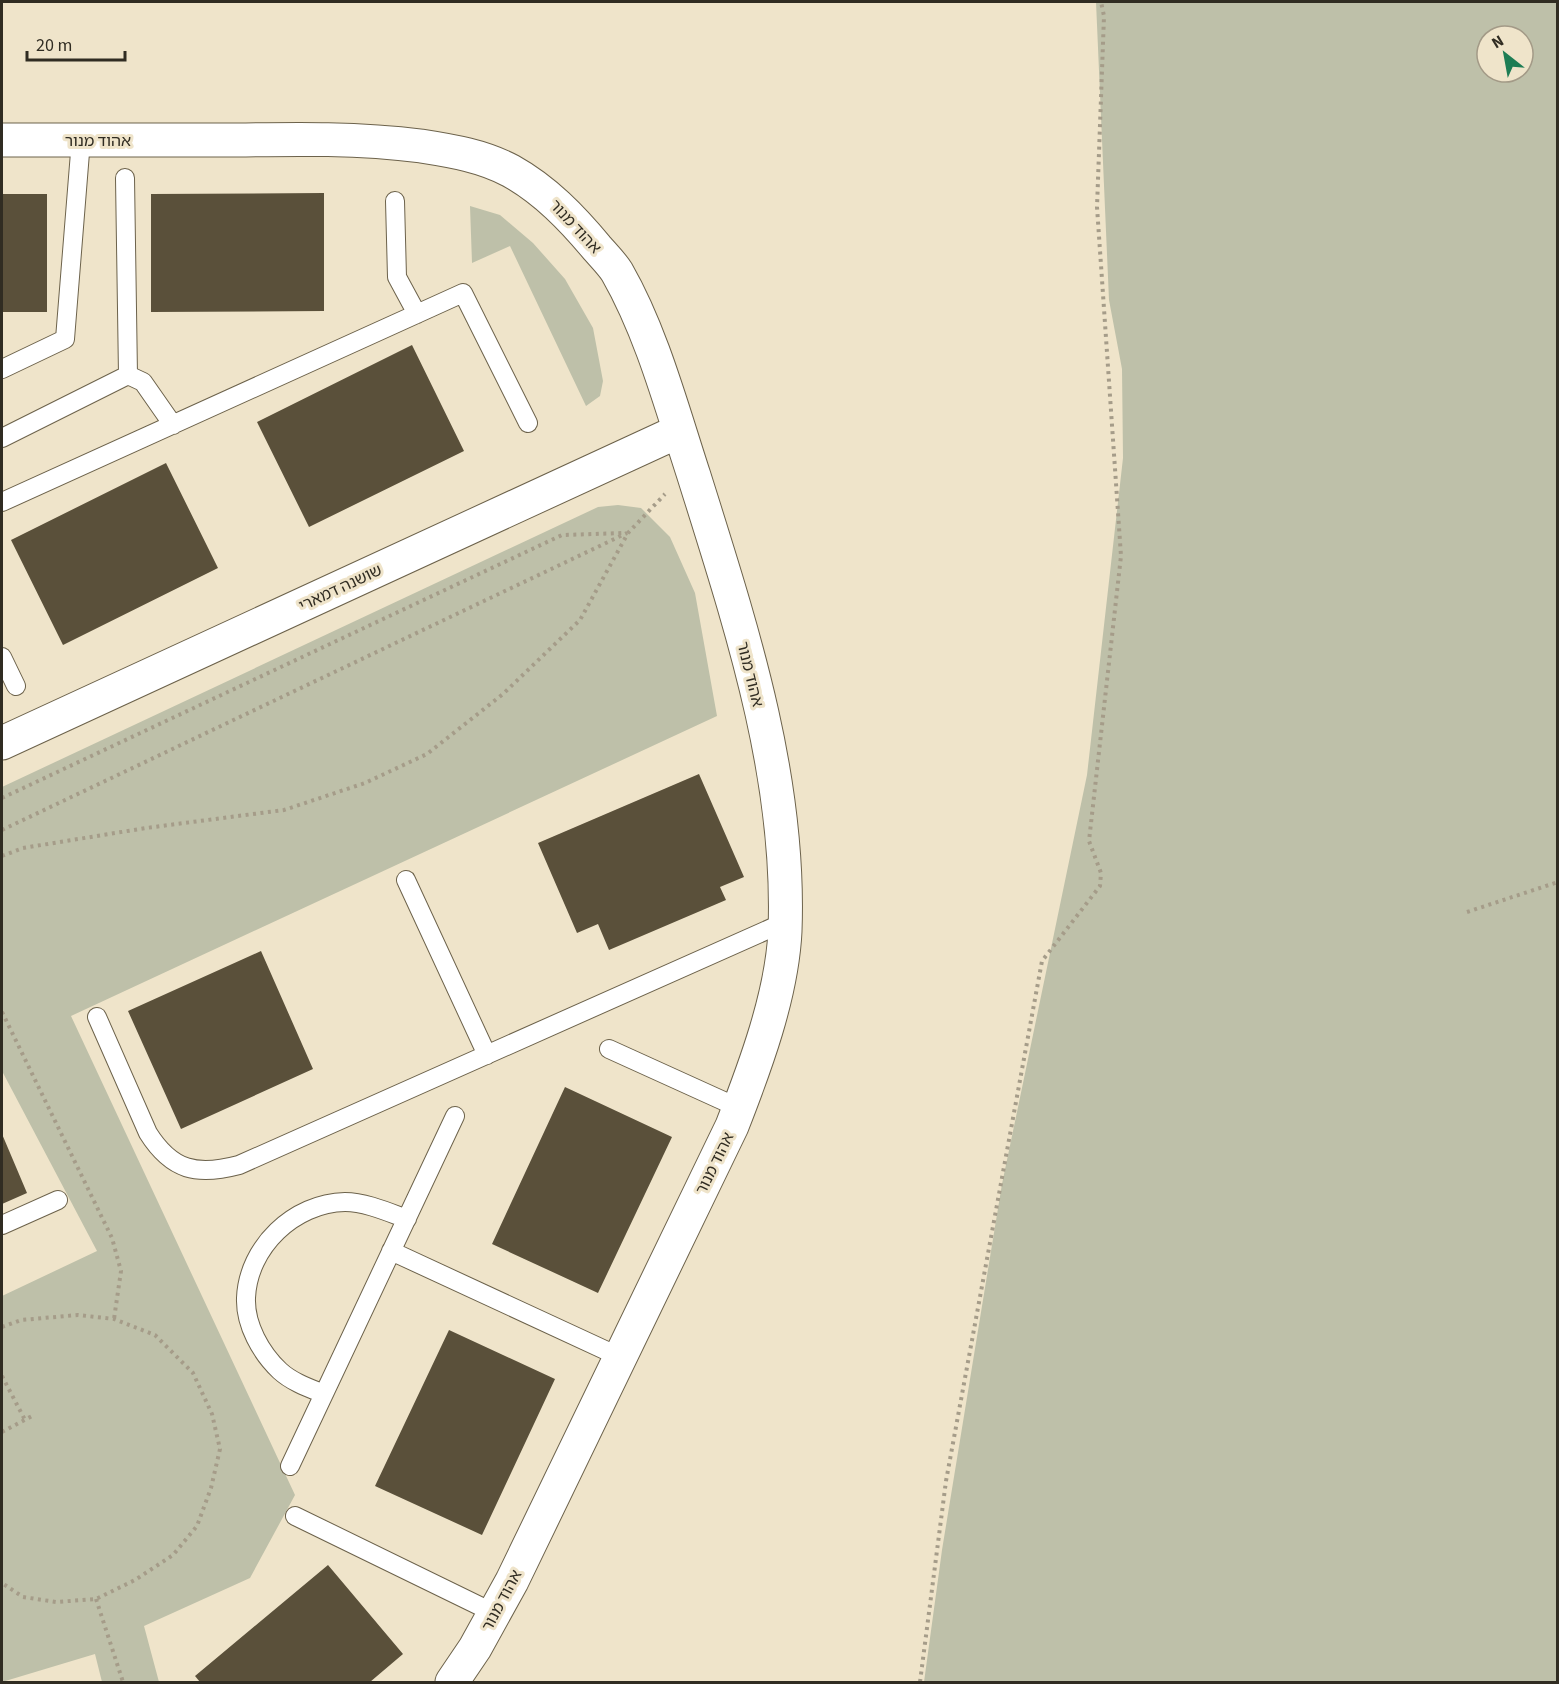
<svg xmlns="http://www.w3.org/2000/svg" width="1559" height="1684" viewBox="0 0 1559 1684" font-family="'Source Sans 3','Noto Sans Hebrew',sans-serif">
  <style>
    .green { fill: #bec0a9; fill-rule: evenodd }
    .building { fill: #5a503a }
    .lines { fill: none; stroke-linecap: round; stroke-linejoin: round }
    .lane-casing { stroke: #6c624b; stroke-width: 20 }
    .street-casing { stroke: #6c624b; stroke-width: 35 }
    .path { stroke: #a59c89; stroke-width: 4; stroke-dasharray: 3 4.5; stroke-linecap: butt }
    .lane { stroke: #fff; stroke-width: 18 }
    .street { stroke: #fff; stroke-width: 33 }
    .labels { text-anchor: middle; stroke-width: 6; stroke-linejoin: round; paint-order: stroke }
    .street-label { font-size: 16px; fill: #302c22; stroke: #efe4ca }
  </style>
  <rect width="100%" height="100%" fill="#efe4ca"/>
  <!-- green -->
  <path class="green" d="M 1096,2 L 1557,2 L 1557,1682 L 924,1682 L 942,1550 L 1002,1184 L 1087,775 L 1123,458 L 1122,369 L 1109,300 ZM 1487,36 L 1523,36 L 1523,72 L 1487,72 Z
    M 470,206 L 500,215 L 533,243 L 565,279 L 593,328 L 603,381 L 600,396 L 586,406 L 510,246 L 472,263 Z
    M 618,505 L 641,508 L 670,537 L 695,593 L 717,716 L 71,1016 L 295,1495 L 250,1578 L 144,1626 L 159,1682 L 102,1682 L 95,1654 L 2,1682 L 2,1296 L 97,1251 L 2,1071 L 2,787 L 598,507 Z"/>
  <!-- building -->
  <path class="building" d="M 324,193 L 324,311 L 151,312 L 151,194 Z
    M 2,194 L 47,194 L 47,312 L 2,312 Z
    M 412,345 L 464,451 L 309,527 L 257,422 Z
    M 166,463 L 218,568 L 63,645 L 11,540 Z
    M 699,774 L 744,877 L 720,887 L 726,900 L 609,950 L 598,924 L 577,933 L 538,843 Z
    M 261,951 L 313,1069 L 181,1129 L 128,1011 Z
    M 565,1087 L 672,1137 L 598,1293 L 492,1244 Z
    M 2,1134 L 27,1193 L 2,1204 Z
    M 449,1330 L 555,1379 L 482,1535 L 375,1486 Z
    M 328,1565 L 403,1654 L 370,1682 L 200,1682 L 195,1676 Z"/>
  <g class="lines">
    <!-- lane casing -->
    <g class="lane-casing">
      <path id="lane" d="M 125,178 L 128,375
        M 395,201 L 397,277 L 417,314
        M 2,369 L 65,339 L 81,140
        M 2,438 L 128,375 L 143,382 L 173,425
        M 2,502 L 463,293 L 528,423
        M 2,657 L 16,686
        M 406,880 L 487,1055
        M 97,1017 L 148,1133 C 172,1171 197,1176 239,1165 L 785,922
        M 609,1049 L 739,1108
        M 2,1225 L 58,1200
        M 391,1251 L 620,1357
        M 324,1394 C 309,1388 292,1382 280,1371 C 261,1353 245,1325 246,1298 C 248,1247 294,1203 345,1202 C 365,1202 388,1212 407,1219
        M 290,1466 L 455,1116
        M 295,1516 L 494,1613"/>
    </g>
    <!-- street casing -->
    <g class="street-casing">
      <path id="street" d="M 2,140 C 79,140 157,140 235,140 C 297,139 359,138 421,146 C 453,151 483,156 511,171 C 545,190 572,218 597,248 C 604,256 612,264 617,272 C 652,333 672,409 694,476 C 740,623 791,775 785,931 C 782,995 755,1067 732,1126 L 512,1581 L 475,1648 L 452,1682
        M 2,743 L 679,431"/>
    </g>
    <!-- path -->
    <path class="path" d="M 2,798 L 562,535 L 624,533
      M 2,830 L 627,533
      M 2,856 L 23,848 L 146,828 L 284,810 L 365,783 L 427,754 L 503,694 L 580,620 L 628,533 L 665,494
      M 1467,912 L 1558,882
      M 2,1012 L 112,1238 L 121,1271 L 114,1319
      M 2,1327 L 21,1320 L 78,1315 L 114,1319 L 155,1335 L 193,1373 L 212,1414 L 220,1449 L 211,1488 L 197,1526 L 173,1555 L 135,1580 L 96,1599 L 56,1602 L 23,1597 L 2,1583
      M 2,1376 L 25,1420
      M 2,1432 L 32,1416
      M 96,1599 L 123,1682
      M 920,1682 L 946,1481 L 1042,961 L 1100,886 L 1101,873 L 1089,841 L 1121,556 L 1097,207 L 1104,16 L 1101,2"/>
    <!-- lane -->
    <use href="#lane" class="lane"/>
    <!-- street -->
    <use href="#street" class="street"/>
  </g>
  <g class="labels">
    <!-- street labels -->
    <g class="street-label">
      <text x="98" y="146">אהוד מנור</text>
      <text transform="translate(576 226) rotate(47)" y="6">אהוד מנור</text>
      <text transform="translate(340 587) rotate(-25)" y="6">שושנה דמארי</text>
      <text transform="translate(751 674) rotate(76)" y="6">אהוד מנור</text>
      <text transform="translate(714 1163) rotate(-64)" y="6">אהוד מנור</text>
      <text transform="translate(501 1600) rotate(-62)" y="6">אהוד מנור</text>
    </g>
  </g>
  <!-- border -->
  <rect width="1559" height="1684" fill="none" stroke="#302c22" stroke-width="6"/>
  <!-- north arrow -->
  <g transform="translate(1505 54) rotate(329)"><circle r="28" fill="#efe4ca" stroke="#a39a87" stroke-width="1.5"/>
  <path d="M0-4.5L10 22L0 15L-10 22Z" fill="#1d7d54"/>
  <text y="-9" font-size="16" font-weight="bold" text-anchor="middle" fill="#302c22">N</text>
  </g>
  <!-- scale -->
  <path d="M27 51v9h98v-9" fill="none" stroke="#302c22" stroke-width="3"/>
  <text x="36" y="51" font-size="18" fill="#302c22" stroke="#efe4ca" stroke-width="4.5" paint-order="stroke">20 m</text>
</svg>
